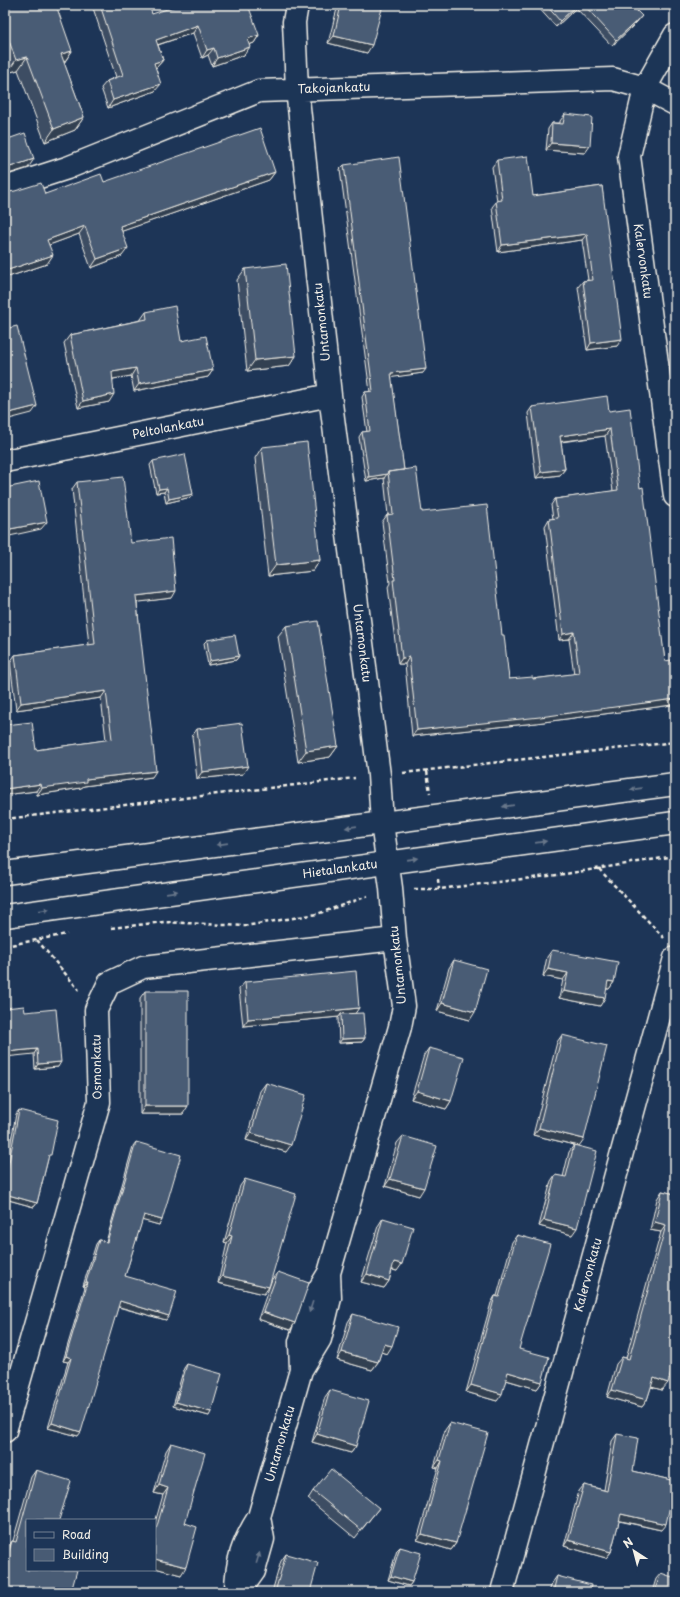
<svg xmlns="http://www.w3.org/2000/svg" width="680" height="1597" viewBox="0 0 680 1597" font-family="'Playpen Sans',sans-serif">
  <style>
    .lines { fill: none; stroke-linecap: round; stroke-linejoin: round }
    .street-casing { stroke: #f4f1e8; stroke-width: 25 }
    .secondary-casing { stroke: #f4f1e8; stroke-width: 25 }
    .path { stroke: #f4f1e8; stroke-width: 2.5; stroke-dasharray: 4 3; stroke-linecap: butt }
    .street { stroke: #1d3557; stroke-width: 22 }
    .secondary { stroke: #1d3557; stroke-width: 22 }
    .wall { fill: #3e4e64; stroke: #f4f1e8 }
    .shaded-wall { fill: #324051; stroke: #f4f1e8 }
    .building { fill: #485b74; stroke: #f4f1e8 }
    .oneway { fill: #68778a }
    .labels { text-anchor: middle; stroke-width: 3.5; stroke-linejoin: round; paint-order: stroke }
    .street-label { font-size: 12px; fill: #f4f1e8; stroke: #1d3557 }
  </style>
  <rect width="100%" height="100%" fill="#1d3557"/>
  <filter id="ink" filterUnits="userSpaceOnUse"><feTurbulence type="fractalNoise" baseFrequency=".025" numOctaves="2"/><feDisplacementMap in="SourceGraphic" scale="8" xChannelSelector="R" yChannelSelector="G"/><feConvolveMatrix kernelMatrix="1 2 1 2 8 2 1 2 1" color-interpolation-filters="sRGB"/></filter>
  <g filter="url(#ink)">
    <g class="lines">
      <!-- street casing -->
      <g class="street-casing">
        <path id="street" d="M 297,5 L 294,22 L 297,89 L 330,395 L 379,775 L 382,823 L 391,888 L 395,939 L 404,1006 L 400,1027 L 329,1273 L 315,1296 L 300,1342 L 301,1370 L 320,1339 L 330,1298 L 329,1273
          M 675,35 L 645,88 L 629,156 L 675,496
          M 5,188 L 67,168 L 259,91 L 613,79 L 645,88 L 675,104
          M 5,461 L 330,395
          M 5,1431 L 99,1102 L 96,1010 L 109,983 L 143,967 L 395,939
          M 236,1592 C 236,1562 243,1542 259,1517 L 301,1370
          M 239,1592 L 254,1571 L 263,1539 L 259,1517
          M 502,1592 L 675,958"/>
      </g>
      <!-- secondary casing -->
      <g class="secondary-casing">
        <path id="secondary" d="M 5,873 L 675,784
          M 5,916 L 675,823"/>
      </g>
      <!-- path -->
      <path class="path" d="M 427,771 L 430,793
        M 403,773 L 675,742
        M 5,819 L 355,778
        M 599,869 L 664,938
        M 438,879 L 439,889
        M 414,889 L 439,889 L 565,874 L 675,856
        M 111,928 L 164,922 L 245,926 L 317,914 L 368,896
        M 37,940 L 79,990
        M 5,946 L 67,934"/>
      <!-- street -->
      <use href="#street" class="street"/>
      <!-- secondary -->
      <use href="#secondary" class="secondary"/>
    </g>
    <!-- wall -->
    <path class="wall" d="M 5,5 L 72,51 L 64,63 L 84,117 L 75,130 L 45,142 L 18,70 L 7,73 L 5,68 Z
      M 92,5 L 149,5 L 152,14 L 259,35 L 254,43 L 249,45 L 244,55 L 212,66 L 208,55 L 202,58 L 193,33 L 158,45 L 163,60 L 157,67 L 155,68 L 155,91 L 108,108 L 101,88 L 107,81 L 116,77 Z
      M 338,5 L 383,5 L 367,53 L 328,43 Z
      M 536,5 L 631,5 L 637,22 L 612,46 L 576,8 L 556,27 Z
      M 565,114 L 585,153 L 546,150 L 548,129 L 552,123 L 560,123 L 560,121 Z
      M 497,160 L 533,196 L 602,186 L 617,346 L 587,350 L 578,287 L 583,281 L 588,280 L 582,240 L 498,252 L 492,207 L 497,201 L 492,167 Z
      M 344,165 L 423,373 L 391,377 L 404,470 L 422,512 L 502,635 L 509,679 L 533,679 L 574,674 L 569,639 L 559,640 L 545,526 L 549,519 L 553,519 L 551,505 L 555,499 L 613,491 L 605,436 L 561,442 L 565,469 L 560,475 L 536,478 L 528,413 L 532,407 L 609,411 L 640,488 L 665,661 L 675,699 L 675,700 L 672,705 L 536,723 L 412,736 L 405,664 L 398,664 L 388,587 L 390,583 L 382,522 L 387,515 L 388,515 L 384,478 L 366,481 L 359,437 L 362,432 L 367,432 L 362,397 L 365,392 L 370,392 L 340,169 Z
      M 275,172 L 269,180 L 122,231 L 122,256 L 91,268 L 79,234 L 49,245 L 47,264 L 5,278 L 5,190 L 9,192 L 45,194 L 104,182 Z
      M 675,178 L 675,212 L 671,184 Z
      M 245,269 L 296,356 L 289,366 L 247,371 L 237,280 Z
      M 146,312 L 181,341 L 213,370 L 208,377 L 134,391 L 131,376 L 113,379 L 109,402 L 78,408 L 64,343 L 70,335 L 141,320 L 141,319 Z
      M 262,447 L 320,560 L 313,571 L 268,576 L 255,458 Z
      M 153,461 L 191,497 L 166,503 L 164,492 L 156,493 L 150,465 Z
      M 77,482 L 131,543 L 172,598 L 137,602 L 152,777 L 84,786 L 81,788 L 37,795 L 36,791 L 5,795 L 5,725 L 36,750 L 106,740 L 101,698 L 16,710 L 10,662 L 15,655 L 89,645 L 72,489 Z
      M 286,626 L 338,746 L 330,757 L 298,762 L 278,636 Z
      M 207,640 L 239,656 L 236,660 L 208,665 L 204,643 Z
      M 197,729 L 243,774 L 197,779 L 192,736 Z
      M 552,950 L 614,982 L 609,989 L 606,989 L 600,1006 L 559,998 L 563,980 L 543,976 L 547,957 Z
      M 454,960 L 470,1020 L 437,1011 L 449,968 Z
      M 245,982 L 355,1013 L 365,1038 L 362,1042 L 339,1043 L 338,1018 L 339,1017 L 243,1026 L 239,989 Z
      M 145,991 L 183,1114 L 140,1114 L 140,998 Z
      M 25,1012 L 58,1067 L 35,1069 L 34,1054 Z
      M 562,1035 L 579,1146 L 572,1235 L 539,1226 L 551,1181 L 555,1175 L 563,1177 L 569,1152 L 574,1145 L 533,1135 L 557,1042 Z
      M 429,1048 L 451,1101 L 446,1109 L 411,1099 L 424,1055 Z
      M 266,1083 L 286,1152 L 246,1140 L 260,1091 Z
      M 19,1110 L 48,1159 L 37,1203 L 34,1207 L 5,1199 L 5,1173 L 16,1114 Z
      M 403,1136 L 419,1196 L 385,1186 L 397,1143 Z
      M 136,1142 L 162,1220 L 159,1225 L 142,1220 L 125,1276 L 166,1320 L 118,1307 L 78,1436 L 48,1428 L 68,1362 L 63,1361 L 85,1287 L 83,1286 L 96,1244 L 99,1240 L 106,1242 L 133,1146 Z
      M 245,1179 L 264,1294 L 218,1283 L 227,1243 L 224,1242 L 240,1186 Z
      M 662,1191 L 675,1194 L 662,1390 L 651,1387 L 647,1400 L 642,1407 L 607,1397 L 616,1364 L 622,1357 L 626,1358 L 661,1232 L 650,1230 L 657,1199 Z
      M 383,1218 L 397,1271 L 392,1270 L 389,1281 L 384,1288 L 361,1282 L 378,1226 Z
      M 517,1235 L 519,1349 L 542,1382 L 537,1389 L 506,1380 L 497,1401 L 466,1392 L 491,1303 L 495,1296 L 497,1296 L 512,1242 Z
      M 278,1272 L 295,1323 L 290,1330 L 258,1319 L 272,1279 Z
      M 353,1314 L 387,1354 L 381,1352 L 378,1362 L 372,1370 L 337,1360 L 348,1322 Z
      M 187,1364 L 209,1416 L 173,1406 L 184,1368 Z
      M 330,1390 L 356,1446 L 351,1453 L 312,1442 L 325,1397 Z
      M 450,1423 L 456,1543 L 451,1550 L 417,1540 L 438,1468 L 434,1467 L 445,1430 Z
      M 617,1434 L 633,1471 L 675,1481 L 675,1510 L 669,1508 L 661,1530 L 619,1521 L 611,1552 L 606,1558 L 564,1546 L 579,1491 L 584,1485 L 604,1490 L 612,1441 Z
      M 171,1443 L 185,1523 L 181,1575 L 155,1568 L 155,1523 L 163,1495 L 154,1493 L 166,1451 Z
      M 36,1470 L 27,1520 L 5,1592 L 5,1554 L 7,1548 L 12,1541 L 13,1541 L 31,1477 Z
      M 313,1491 L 379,1508 L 355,1538 L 308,1499 Z
      M 400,1547 L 412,1582 L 409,1586 L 388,1580 L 397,1550 Z
      M 286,1554 L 310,1592 L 272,1592 L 281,1561 Z
      M 661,1573 L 675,1592 L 652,1592 L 656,1579 Z
      M 557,1576 L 590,1592 L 549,1592 L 552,1583 Z"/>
    <!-- shaded-wall -->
    <path class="shaded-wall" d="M 577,5 L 578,5 L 576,8 L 556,27 L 560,21 Z
      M 642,16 L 637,22 L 612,46 L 616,40 Z
      M 198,25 L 193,33 L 151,47 L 156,40 Z
      M 259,35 L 254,43 L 242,47 L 247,39 Z
      M 334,36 L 372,45 L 367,53 L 328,43 Z
      M 250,47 L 244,55 L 212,66 L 217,58 Z
      M 214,48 L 208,55 L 202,58 L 207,50 Z
      M 72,51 L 63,64 L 61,54 Z
      M 27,57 L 18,70 L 7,73 L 16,60 Z
      M 163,60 L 157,67 L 148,70 L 154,63 Z
      M 161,84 L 155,91 L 108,108 L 113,100 Z
      M 84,117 L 75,130 L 45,142 L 54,129 Z
      M 551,143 L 590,146 L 585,153 L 546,150 Z
      M 34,159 L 28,168 L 5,175 L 5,169 L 7,168 Z
      M 275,172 L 269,180 L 114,234 L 120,226 Z
      M 85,226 L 79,234 L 41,248 L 47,240 Z
      M 587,234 L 582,240 L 498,252 L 502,245 Z
      M 128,248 L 122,256 L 91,268 L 97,259 Z
      M 53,255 L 47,264 L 5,278 L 5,271 Z
      M 622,339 L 617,346 L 587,350 L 591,343 Z
      M 296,356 L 289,366 L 247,371 L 255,360 Z
      M 136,368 L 131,376 L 107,380 L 112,372 Z
      M 426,369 L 423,373 L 388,378 L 391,373 Z
      M 213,370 L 208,377 L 134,391 L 139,384 Z
      M 114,394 L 109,402 L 78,408 L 83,401 Z
      M 37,406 L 32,413 L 5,420 L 5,414 Z
      M 610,429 L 605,436 L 556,442 L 560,436 Z
      M 565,469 L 560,475 L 536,478 L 541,472 Z
      M 387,474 L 384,478 L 366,481 L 369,477 Z
      M 167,488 L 164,492 L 156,493 L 159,489 Z
      M 193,494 L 191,497 L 166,503 L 169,499 Z
      M 47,522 L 41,529 L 5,537 L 5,530 Z
      M 320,560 L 313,571 L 268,576 L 276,565 Z
      M 176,591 L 172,598 L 132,603 L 136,596 Z
      M 574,632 L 569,639 L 559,640 L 563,634 Z
      M 239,656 L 236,660 L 208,665 L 210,661 Z
      M 409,657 L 405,664 L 398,664 L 402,658 Z
      M 106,691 L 101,698 L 16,710 L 21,703 Z
      M 675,699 L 675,700 L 672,705 L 536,723 L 412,736 L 417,730 Z
      M 338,746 L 330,757 L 298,762 L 306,751 Z
      M 248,766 L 243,774 L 197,779 L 202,772 Z
      M 156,771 L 152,777 L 84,786 L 81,788 L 37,795 L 42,788 L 86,779 Z
      M 41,784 L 36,791 L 5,795 L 5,789 Z
      M 548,969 L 568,973 L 563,980 L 543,976 Z
      M 608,981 L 614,982 L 609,989 L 603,988 Z
      M 564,991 L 605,998 L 600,1006 L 559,998 Z
      M 442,1003 L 475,1012 L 470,1020 L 437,1011 Z
      M 359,1008 L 354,1015 L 341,1014 L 339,1017 L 243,1026 L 248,1019 Z
      M 365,1038 L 362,1042 L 339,1043 L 342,1039 Z
      M 37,1049 L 34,1054 L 5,1057 L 5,1052 Z
      M 61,1062 L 58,1067 L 35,1069 L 38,1064 Z
      M 417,1091 L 451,1101 L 446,1109 L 411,1099 Z
      M 145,1106 L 188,1106 L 183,1114 L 140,1114 Z
      M 539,1128 L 584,1139 L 579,1146 L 533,1135 Z
      M 251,1133 L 291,1145 L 286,1152 L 246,1140 Z
      M 390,1179 L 424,1188 L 419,1196 L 385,1186 Z
      M 5,1194 L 37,1203 L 34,1207 L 5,1199 Z
      M 144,1215 L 162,1220 L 159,1225 L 141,1220 Z
      M 544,1220 L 577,1228 L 572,1235 L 539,1226 Z
      M 655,1222 L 666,1225 L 661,1232 L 650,1230 Z
      M 229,1235 L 232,1236 L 227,1243 L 224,1242 Z
      M 394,1262 L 402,1264 L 397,1271 L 389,1269 Z
      M 367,1274 L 389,1281 L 384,1288 L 361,1282 Z
      M 222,1276 L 269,1287 L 264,1294 L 218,1283 Z
      M 86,1282 L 88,1282 L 85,1287 L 83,1286 Z
      M 120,1301 L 169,1316 L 166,1320 L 116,1306 Z
      M 263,1312 L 295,1323 L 290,1330 L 258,1319 Z
      M 384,1344 L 392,1346 L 387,1354 L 378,1351 Z
      M 342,1352 L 378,1362 L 372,1370 L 337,1360 Z
      M 66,1356 L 71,1358 L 68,1362 L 63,1361 Z
      M 508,1372 L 542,1382 L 537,1389 L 503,1379 Z
      M 654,1378 L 668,1383 L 662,1390 L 648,1386 Z
      M 471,1385 L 502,1394 L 497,1401 L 466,1392 Z
      M 612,1390 L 647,1400 L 642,1407 L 607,1397 Z
      M 176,1402 L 211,1412 L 209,1416 L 173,1406 Z
      M 52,1423 L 81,1432 L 78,1436 L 48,1428 Z
      M 317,1434 L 356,1446 L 351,1453 L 312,1442 Z
      M 439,1460 L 442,1461 L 438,1468 L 434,1467 Z
      M 159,1485 L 168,1488 L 163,1495 L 154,1493 Z
      M 671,1501 L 675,1502 L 675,1510 L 666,1508 Z
      M 621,1514 L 666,1524 L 661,1530 L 617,1520 Z
      M 422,1534 L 456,1543 L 451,1550 L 417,1540 Z
      M 568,1540 L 611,1552 L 606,1558 L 564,1546 Z
      M 155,1559 L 186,1567 L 181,1575 L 155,1568 Z
      M 391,1576 L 412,1582 L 409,1586 L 388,1580 Z"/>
    <!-- building -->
    <path class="building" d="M 5,5 L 56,5 L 72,51 L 61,54 L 84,117 L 54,129 L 27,57 L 16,60 L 5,30 Z
      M 100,5 L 149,5 L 152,14 L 179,5 L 248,5 L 259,35 L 247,39 L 250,47 L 217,58 L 214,48 L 207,50 L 198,25 L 156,40 L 163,60 L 154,63 L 161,84 L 113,100 L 107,81 L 123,75 Z
      M 341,5 L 383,5 L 372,45 L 334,36 Z
      M 546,5 L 577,5 L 560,21 Z
      M 584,5 L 631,5 L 642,16 L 616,40 Z
      M 565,114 L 592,117 L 590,146 L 551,143 L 552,123 L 563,124 Z
      M 260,128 L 275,172 L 120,226 L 128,248 L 97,259 L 85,226 L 47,240 L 53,255 L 5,271 L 5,190 L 9,192 L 15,191 L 41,183 L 45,194 L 101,174 L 104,182 Z
      M 25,133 L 34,159 L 7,168 L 5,169 L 5,140 Z
      M 528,156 L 533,196 L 602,186 L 622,339 L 591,343 L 583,281 L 593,280 L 587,234 L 502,245 L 496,201 L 502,200 L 497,160 Z
      M 399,157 L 426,369 L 391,373 L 404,470 L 388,472 L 387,474 L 369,477 L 362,432 L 370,431 L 365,392 L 373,391 L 344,165 Z
      M 286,264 L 296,356 L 255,360 L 245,269 Z
      M 175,306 L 181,341 L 206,336 L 213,370 L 139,384 L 136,368 L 112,372 L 114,394 L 83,401 L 70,335 L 147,319 L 146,312 Z
      M 17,326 L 37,406 L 5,414 L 5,329 Z
      M 607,396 L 609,411 L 630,408 L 640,488 L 643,487 L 665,661 L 671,660 L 675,691 L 675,699 L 540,717 L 417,730 L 409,657 L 402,658 L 393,580 L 395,580 L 387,515 L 393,514 L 388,472 L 416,468 L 422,512 L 487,505 L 502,635 L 504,635 L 509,679 L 533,677 L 533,679 L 579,673 L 574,632 L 563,634 L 549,519 L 558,518 L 555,499 L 618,490 L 610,429 L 560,436 L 565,469 L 541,472 L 532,407 Z
      M 307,442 L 320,560 L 276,565 L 262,447 Z
      M 185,454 L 193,494 L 169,499 L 167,488 L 159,489 L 153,461 Z
      M 123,477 L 131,543 L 171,538 L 176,591 L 136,596 L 156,771 L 86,779 L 86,782 L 42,788 L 41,784 L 5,789 L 5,725 L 32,722 L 36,750 L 112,739 L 106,691 L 21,703 L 15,655 L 95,644 L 77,482 Z
      M 39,481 L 47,522 L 5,530 L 5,488 Z
      M 318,621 L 338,746 L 306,751 L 286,626 Z
      M 235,635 L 239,656 L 210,661 L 207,640 Z
      M 242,723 L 248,766 L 202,772 L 197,729 Z
      M 552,950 L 618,962 L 614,982 L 608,981 L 605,998 L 564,991 L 568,973 L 548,969 Z
      M 454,960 L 487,969 L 475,1012 L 442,1003 Z
      M 356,971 L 359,1008 L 248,1019 L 245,982 Z
      M 145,991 L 188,991 L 188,1106 L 145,1106 Z
      M 24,1006 L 25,1012 L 56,1009 L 61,1062 L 38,1064 L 37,1049 L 5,1052 L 5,1008 Z
      M 363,1013 L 365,1038 L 342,1039 L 341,1014 Z
      M 562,1035 L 607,1046 L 584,1139 L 539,1128 Z
      M 429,1048 L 464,1057 L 451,1101 L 417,1091 Z
      M 266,1083 L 306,1095 L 291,1145 L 251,1133 Z
      M 19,1110 L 58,1120 L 51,1155 L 49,1155 L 37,1203 L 5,1194 L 5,1183 Z
      M 403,1136 L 437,1146 L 424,1188 L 390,1179 Z
      M 136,1142 L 181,1155 L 162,1220 L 144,1215 L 125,1276 L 177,1291 L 169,1316 L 120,1301 L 81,1432 L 52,1423 L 71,1358 L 66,1356 L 88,1282 L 86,1282 L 99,1240 L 107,1242 Z
      M 574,1145 L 597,1151 L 577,1228 L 544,1220 L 555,1175 L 566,1177 Z
      M 245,1179 L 296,1194 L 269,1287 L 222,1276 L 232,1236 L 229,1235 Z
      M 662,1191 L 675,1194 L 675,1357 L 668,1383 L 654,1378 L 647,1400 L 612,1390 L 622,1357 L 629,1359 L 666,1225 L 655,1222 Z
      M 383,1218 L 413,1227 L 402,1264 L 394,1262 L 389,1281 L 367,1274 Z
      M 517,1235 L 550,1244 L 519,1349 L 549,1357 L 542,1382 L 508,1372 L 502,1394 L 471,1385 L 495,1296 L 499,1297 Z
      M 278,1272 L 309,1283 L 295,1323 L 263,1312 Z
      M 353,1314 L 398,1327 L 392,1346 L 384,1344 L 378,1362 L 342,1352 Z
      M 187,1364 L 222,1374 L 211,1412 L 176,1402 Z
      M 330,1390 L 369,1401 L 356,1446 L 317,1434 Z
      M 450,1423 L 488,1433 L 456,1543 L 422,1534 L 442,1461 L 439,1460 Z
      M 617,1434 L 638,1438 L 633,1471 L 675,1481 L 675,1502 L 671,1501 L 666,1524 L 621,1514 L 611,1552 L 568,1540 L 584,1485 L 607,1491 Z
      M 171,1443 L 205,1453 L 185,1523 L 197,1527 L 186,1567 L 155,1559 L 155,1533 L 168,1488 L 159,1485 Z
      M 331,1469 L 379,1508 L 361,1530 L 313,1491 Z
      M 36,1470 L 71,1481 L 59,1520 L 27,1520 L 27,1570 L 77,1570 L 71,1592 L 5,1592 L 5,1564 L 12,1541 L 16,1542 Z
      M 400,1547 L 421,1553 L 412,1582 L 391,1576 Z
      M 286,1554 L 318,1563 L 310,1592 L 275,1592 Z
      M 661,1573 L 675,1578 L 675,1592 L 654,1592 Z
      M 557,1576 L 591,1585 L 590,1592 L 553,1592 Z"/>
    <!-- one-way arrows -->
    <defs><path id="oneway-solid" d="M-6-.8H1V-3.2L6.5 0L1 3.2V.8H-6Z"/></defs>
    <g class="oneway">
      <use href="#oneway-solid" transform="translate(636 789) rotate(172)"/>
      <use href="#oneway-solid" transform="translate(508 806) rotate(172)"/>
      <use href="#oneway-solid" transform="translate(351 827) rotate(172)"/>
      <use href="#oneway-solid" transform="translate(541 842) rotate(-8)"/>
      <use href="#oneway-solid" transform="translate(222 844) rotate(172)"/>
      <use href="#oneway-solid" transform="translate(412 859) rotate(-8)"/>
      <use href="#oneway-solid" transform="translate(172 892) rotate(-8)"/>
      <use href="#oneway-solid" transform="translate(44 910) rotate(-8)"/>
      <use href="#oneway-solid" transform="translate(311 1307) rotate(108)"/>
      <use href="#oneway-solid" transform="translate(258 1558) rotate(-73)"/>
    </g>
  </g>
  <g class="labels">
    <!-- street labels -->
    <g class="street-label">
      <text transform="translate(334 88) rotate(-2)" y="4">Takojankatu</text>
      <text transform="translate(643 261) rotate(82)" y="4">Kalervonkatu</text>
      <text transform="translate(322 322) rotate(-96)" y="4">Untamonkatu</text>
      <text transform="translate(168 428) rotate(-11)" y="4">Peltolankatu</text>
      <text transform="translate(362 643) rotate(83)" y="4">Untamonkatu</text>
      <text transform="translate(340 869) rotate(-8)" y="4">Hietalankatu</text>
      <text transform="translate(398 965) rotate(-96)" y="4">Untamonkatu</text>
      <text transform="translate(97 1067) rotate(-91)" y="4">Osmonkatu</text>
      <text transform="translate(588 1275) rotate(-75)" y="4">Kalervonkatu</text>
      <text transform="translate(280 1444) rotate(-74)" y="4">Untamonkatu</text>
    </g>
  </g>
  <!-- margin -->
  <rect width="680" height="1597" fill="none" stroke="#1d3557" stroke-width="20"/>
  <rect x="10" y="10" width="660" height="1577" fill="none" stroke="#f4f1e8" stroke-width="1.5" filter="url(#ink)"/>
  <!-- legend -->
  <rect x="26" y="1519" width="130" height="52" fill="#1d3557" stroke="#738091"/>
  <rect x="34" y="1532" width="20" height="6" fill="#1d3557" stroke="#738091"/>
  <text x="62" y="1539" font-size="12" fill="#f4f1e8">Road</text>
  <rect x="34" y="1549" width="20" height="12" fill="#485b74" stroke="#738091"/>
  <text x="62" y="1559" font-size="12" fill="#f4f1e8">Building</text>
  <!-- north arrow -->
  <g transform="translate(634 1551) rotate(324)" stroke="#1d3557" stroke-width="3" paint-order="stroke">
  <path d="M0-3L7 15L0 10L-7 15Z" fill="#f4f1e8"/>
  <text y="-6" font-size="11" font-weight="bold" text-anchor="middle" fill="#f4f1e8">N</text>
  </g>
</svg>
